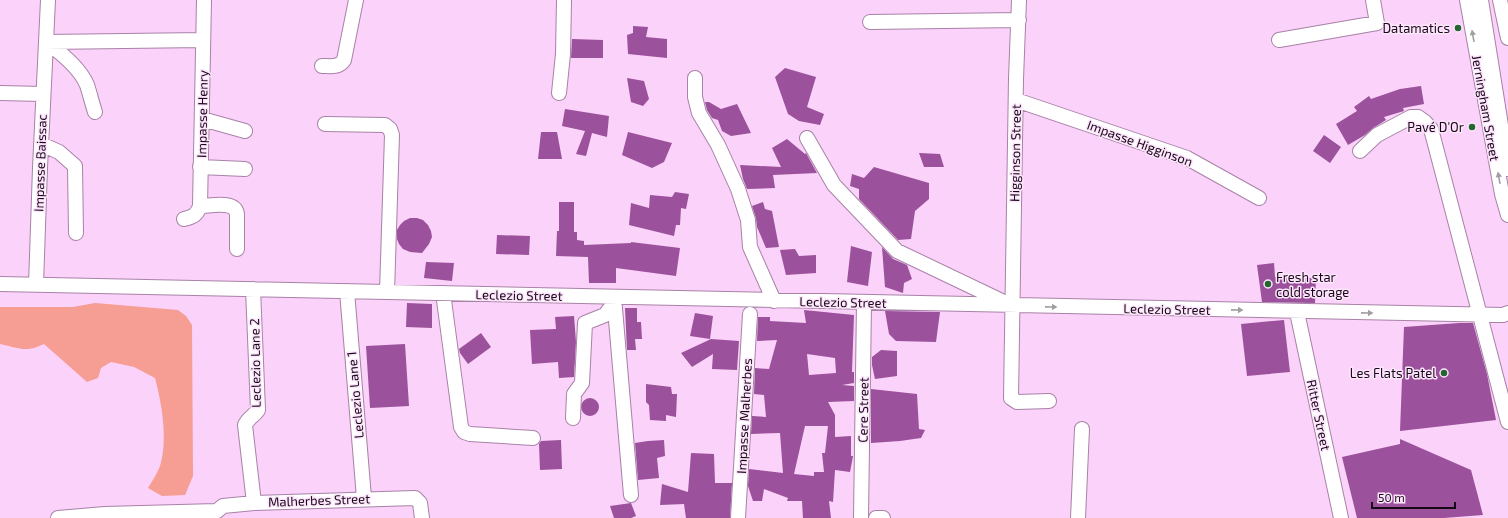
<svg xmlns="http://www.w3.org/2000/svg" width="1508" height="518" viewBox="0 0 1508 518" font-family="'Exo 2',sans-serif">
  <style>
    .green { fill: #f69e94 }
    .building { fill: #9b519b; fill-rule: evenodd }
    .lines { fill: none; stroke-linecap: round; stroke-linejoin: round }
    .minor-casing { stroke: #a882a7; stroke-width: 16 }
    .minor { stroke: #fff; stroke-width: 14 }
    .oneway { fill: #a29da2 }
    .poi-dot { fill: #236630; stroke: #fee5fd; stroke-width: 1.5 }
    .labels { text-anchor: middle; stroke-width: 3; stroke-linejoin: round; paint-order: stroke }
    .poi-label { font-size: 13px; fill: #160916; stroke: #fee5fd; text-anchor: end }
    .street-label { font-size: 13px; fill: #160916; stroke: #fee5fd }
  </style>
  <rect width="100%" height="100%" fill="#fbd2f9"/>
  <!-- green -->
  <path class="green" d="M 95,303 L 178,310 L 186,316 L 192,325 L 193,476 L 185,495 L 162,496 L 148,488 C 152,481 157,474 160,466 C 168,441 162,404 155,378 L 134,367 L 111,362 L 101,368 L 98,378 L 87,382 L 44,344 C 25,353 20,348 0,344 L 0,307 L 73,307 Z"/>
  <!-- building -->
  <path class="building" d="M 633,26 L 648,27 L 646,37 L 667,39 L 667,58 L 628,54 L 627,35 L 633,33 Z
    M 572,39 L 603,40 L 603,58 L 571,58 Z
    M 785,68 L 816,77 L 807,107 L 824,114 L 820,125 L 799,121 L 788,114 L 775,77 Z
    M 627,78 L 644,81 L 649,99 L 643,106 L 631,102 Z
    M 1421,86 L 1424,104 L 1403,108 L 1404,111 L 1384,117 L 1386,120 L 1373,128 L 1365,135 L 1348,145 L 1336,124 L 1357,111 L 1354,107 L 1369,96 L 1371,99 L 1400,89 Z
    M 705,102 L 709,102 L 721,109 L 737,104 L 751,133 L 731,136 L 722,131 L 718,120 L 712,118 L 707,110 Z
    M 565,109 L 609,116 L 607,137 L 592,133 L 586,156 L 576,154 L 585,131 L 562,126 Z
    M 541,132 L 557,132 L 562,159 L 538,159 Z
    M 628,132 L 672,143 L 664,162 L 652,168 L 622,155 Z
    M 1324,135 L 1341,147 L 1330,163 L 1313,151 Z
    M 787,139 L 805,154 L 806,153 L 817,173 L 773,175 L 775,188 L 747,189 L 743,179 L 740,165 L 781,167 L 772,148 Z
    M 919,153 L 940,154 L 944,167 L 924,167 Z
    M 874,167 L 929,183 L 929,199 L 915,211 L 911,239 L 898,240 L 859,199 L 859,189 L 850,186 L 852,174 L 864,178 Z
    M 675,192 L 689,194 L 686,209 L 681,208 L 680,225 L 676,225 L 674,236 L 629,225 L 631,203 L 649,208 L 650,195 L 672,197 Z
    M 559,202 L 574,202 L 574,232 L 577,232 L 577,240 L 584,241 L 584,245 L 631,243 L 631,242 L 680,248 L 676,276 L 616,268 L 616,283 L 589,283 L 588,257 L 556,256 L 557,231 L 559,231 Z
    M 763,202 L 765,209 L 772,211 L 779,247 L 766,248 L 757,227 L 756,218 L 752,206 Z
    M 410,218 L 417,218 L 423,220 L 428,225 L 431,231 L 432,237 L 429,244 L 422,253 L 410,252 L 403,249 L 399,244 L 397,239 L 397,230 L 400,225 L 404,221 Z
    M 497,235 L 530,236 L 529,255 L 496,254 Z
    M 851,246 L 872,252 L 868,286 L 847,282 Z
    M 882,247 L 893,259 L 907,265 L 912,279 L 904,283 L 903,293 L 885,287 Z
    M 795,249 L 799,256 L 816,255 L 816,273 L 786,275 L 780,250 Z
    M 426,262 L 454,263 L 452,281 L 424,278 Z
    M 1274,263 L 1275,277 L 1316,278 L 1315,303 L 1262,302 L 1257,265 Z
    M 407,303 L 432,304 L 432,328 L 406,327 Z
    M 625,308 L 637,308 L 637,322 L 641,322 L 642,339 L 635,339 L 636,350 L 627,350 Z
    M 804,310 L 854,315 L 852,372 L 854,372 L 854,383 L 842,385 L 854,386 L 854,401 L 828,402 L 835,415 L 835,437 L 851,436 L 851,456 L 853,456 L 850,472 L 835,470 L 833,502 L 829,501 L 831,518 L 803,518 L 802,501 L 787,501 L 788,498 L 764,489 L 762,501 L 753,501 L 748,486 L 749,469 L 783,473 L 780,433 L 751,434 L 752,416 L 766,417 L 764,395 L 754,394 L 755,368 L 769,369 L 777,340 L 757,341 L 758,317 L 770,317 L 770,321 L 806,323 ZM 807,354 L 835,358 L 836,373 L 809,375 ZM 805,426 L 828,426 L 825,453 L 822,453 L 824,472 L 814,472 L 814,476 L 794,474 Z
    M 885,311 L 940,312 L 936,342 L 896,341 L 889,334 Z
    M 695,313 L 713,316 L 710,339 L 690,336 Z
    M 574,316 L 576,342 L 574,377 L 559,378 L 558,362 L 532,364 L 530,330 L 556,329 L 555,317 Z
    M 1284,320 L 1290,372 L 1247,376 L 1241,324 Z
    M 1459,323 L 1473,323 L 1487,374 L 1496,420 L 1400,431 L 1404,327 Z
    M 481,333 L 491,347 L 468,364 L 460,353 L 459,349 Z
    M 711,339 L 739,341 L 737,370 L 712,369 L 713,354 L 692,367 L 681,353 Z
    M 405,344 L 409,406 L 370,408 L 366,346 Z
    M 881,350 L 897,351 L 897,376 L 875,379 L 872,365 L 872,357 Z
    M 646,384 L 671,387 L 672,394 L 677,394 L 676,417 L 666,415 L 666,421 L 650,420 L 649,405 L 646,402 Z
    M 871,389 L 917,394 L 919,429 L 925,430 L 921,438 L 900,441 L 871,443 Z
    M581 407a9 9 0 1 1 18 0a9 9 0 1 1-18 0Z
    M 1400,439 L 1471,470 L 1483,515 L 1444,518 L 1357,518 L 1342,457 L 1400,444 Z
    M 561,440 L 562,469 L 540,470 L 539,444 L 541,441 Z
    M 664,440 L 665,456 L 657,458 L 659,478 L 638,480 L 635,443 L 648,441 Z
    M 691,453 L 714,454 L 715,483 L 732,483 L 730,518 L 686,518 L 684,504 L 660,505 L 662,484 L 688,492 Z
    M 631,503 L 636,516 L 631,518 L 614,518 L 610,506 Z"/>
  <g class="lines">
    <!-- minor casing -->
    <g class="minor-casing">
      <path id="minor" d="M 1019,0 L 1016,79 L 1011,398 L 1017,402 L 1049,401
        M 1467,0 L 1502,194 L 1508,215
        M 1481,0 L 1508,169
        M 1500,0 L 1508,38
        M 870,22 L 1019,20
        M 1279,40 L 1377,23 L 1373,0
        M 46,42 L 203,40
        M 46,42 C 60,52 80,68 87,85 C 90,94 92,103 95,112
        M 322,66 C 330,66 339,68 344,60 L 356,0
        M 695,78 L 695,97 L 699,113 L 718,145 L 738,189 L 748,220 L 750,247 L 774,301
        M 0,93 L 43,94
        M 559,93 L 563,54 L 564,0
        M 1016,100 L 1187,158 L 1259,198
        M 202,119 L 245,131
        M 325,124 L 385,125 L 390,129 L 392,135 L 387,292
        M 807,138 L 834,185 L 897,251 L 1008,304
        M 41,144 L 59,152 L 75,166 L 76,233
        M 1360,151 L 1377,135 L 1411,117 L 1418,117 L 1425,122 L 1431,129 L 1508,422
        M 200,167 L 245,169
        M 200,206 C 211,206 235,200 237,214 L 237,249
        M 184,219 C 193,217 197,215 200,206 L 204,0
        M 0,284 L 1503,315 L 1508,313
        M 36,285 L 40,168 L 48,0
        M 253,289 L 258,410 C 254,416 248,418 245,425 L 254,503
        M 347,291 L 364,498
        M 443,293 L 461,427 L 464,432 L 470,434 L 533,438
        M 614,297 L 631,495
        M 1297,312 L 1341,518
        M 573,418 L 574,394 L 582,383 L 585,323 L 605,315 L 615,302
        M 217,511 L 223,506 L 254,503 L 415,498 L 420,503 L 422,518
        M 58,518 L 105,514 L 217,511
        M 738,518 L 750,314
        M 861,518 L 864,303
        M 876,518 L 883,518
        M 1078,518 L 1082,429"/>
    </g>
    <!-- minor -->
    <use href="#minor" class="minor"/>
  </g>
  <!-- one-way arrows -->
  <defs><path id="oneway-solid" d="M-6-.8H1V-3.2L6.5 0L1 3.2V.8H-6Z"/></defs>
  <g class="oneway">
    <use href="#oneway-solid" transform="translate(1473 36) rotate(-100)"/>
    <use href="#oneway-solid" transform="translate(1499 178) rotate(-100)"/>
    <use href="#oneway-solid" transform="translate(1051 307) rotate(1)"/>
    <use href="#oneway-solid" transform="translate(1237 310) rotate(1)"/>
    <use href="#oneway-solid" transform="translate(1367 313) rotate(1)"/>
  </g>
  <!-- markers -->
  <g class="poi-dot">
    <circle cx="1458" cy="28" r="4"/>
    <circle cx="1472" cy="127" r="4"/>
    <circle cx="1268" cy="284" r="4"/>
    <circle cx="1444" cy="373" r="4"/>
  </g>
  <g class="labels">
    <!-- poi labels -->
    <g class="poi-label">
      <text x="1450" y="33">Datamatics</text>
      <text x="1464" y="132">Pavé D'Or</text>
      <text x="1276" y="282" text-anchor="start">Fresh star<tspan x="1276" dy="15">cold storage</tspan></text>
      <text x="1436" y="378">Les Flats Patel</text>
    </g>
    <!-- street labels -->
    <g class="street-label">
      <text transform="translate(1486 108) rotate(80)" y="5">Jerningham Street</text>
      <text transform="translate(202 114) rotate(-89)" y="5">Impasse Henry</text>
      <text transform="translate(1140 143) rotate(20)" y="5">Impasse Higginson</text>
      <text transform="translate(1015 153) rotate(-89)" y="5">Higginson Street</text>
      <text transform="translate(40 163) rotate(-88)" y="5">Impasse Baissac</text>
      <text transform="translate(519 295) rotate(1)" y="5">Leclezio Street</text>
      <text transform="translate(843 302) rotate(1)" y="5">Leclezio Street</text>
      <text transform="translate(1167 309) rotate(1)" y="5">Leclezio Street</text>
      <text transform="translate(255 363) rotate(-91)" y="5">Leclezio Lane 2</text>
      <text transform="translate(355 395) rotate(-95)" y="5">Leclezio Lane 1</text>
      <text transform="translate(863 410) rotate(-89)" y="5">Cere Street</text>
      <text transform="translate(1319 415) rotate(78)" y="5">Ritter Street</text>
      <text transform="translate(744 416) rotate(-87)" y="5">Impasse Malherbes</text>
      <text transform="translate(319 500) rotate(-2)" y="5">Malherbes Street</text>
    </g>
  </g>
  <!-- scale -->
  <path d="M1372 502v6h83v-6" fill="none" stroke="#160916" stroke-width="2"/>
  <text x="1378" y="502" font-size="12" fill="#160916" stroke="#fee5fd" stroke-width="3" paint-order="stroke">50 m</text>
</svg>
